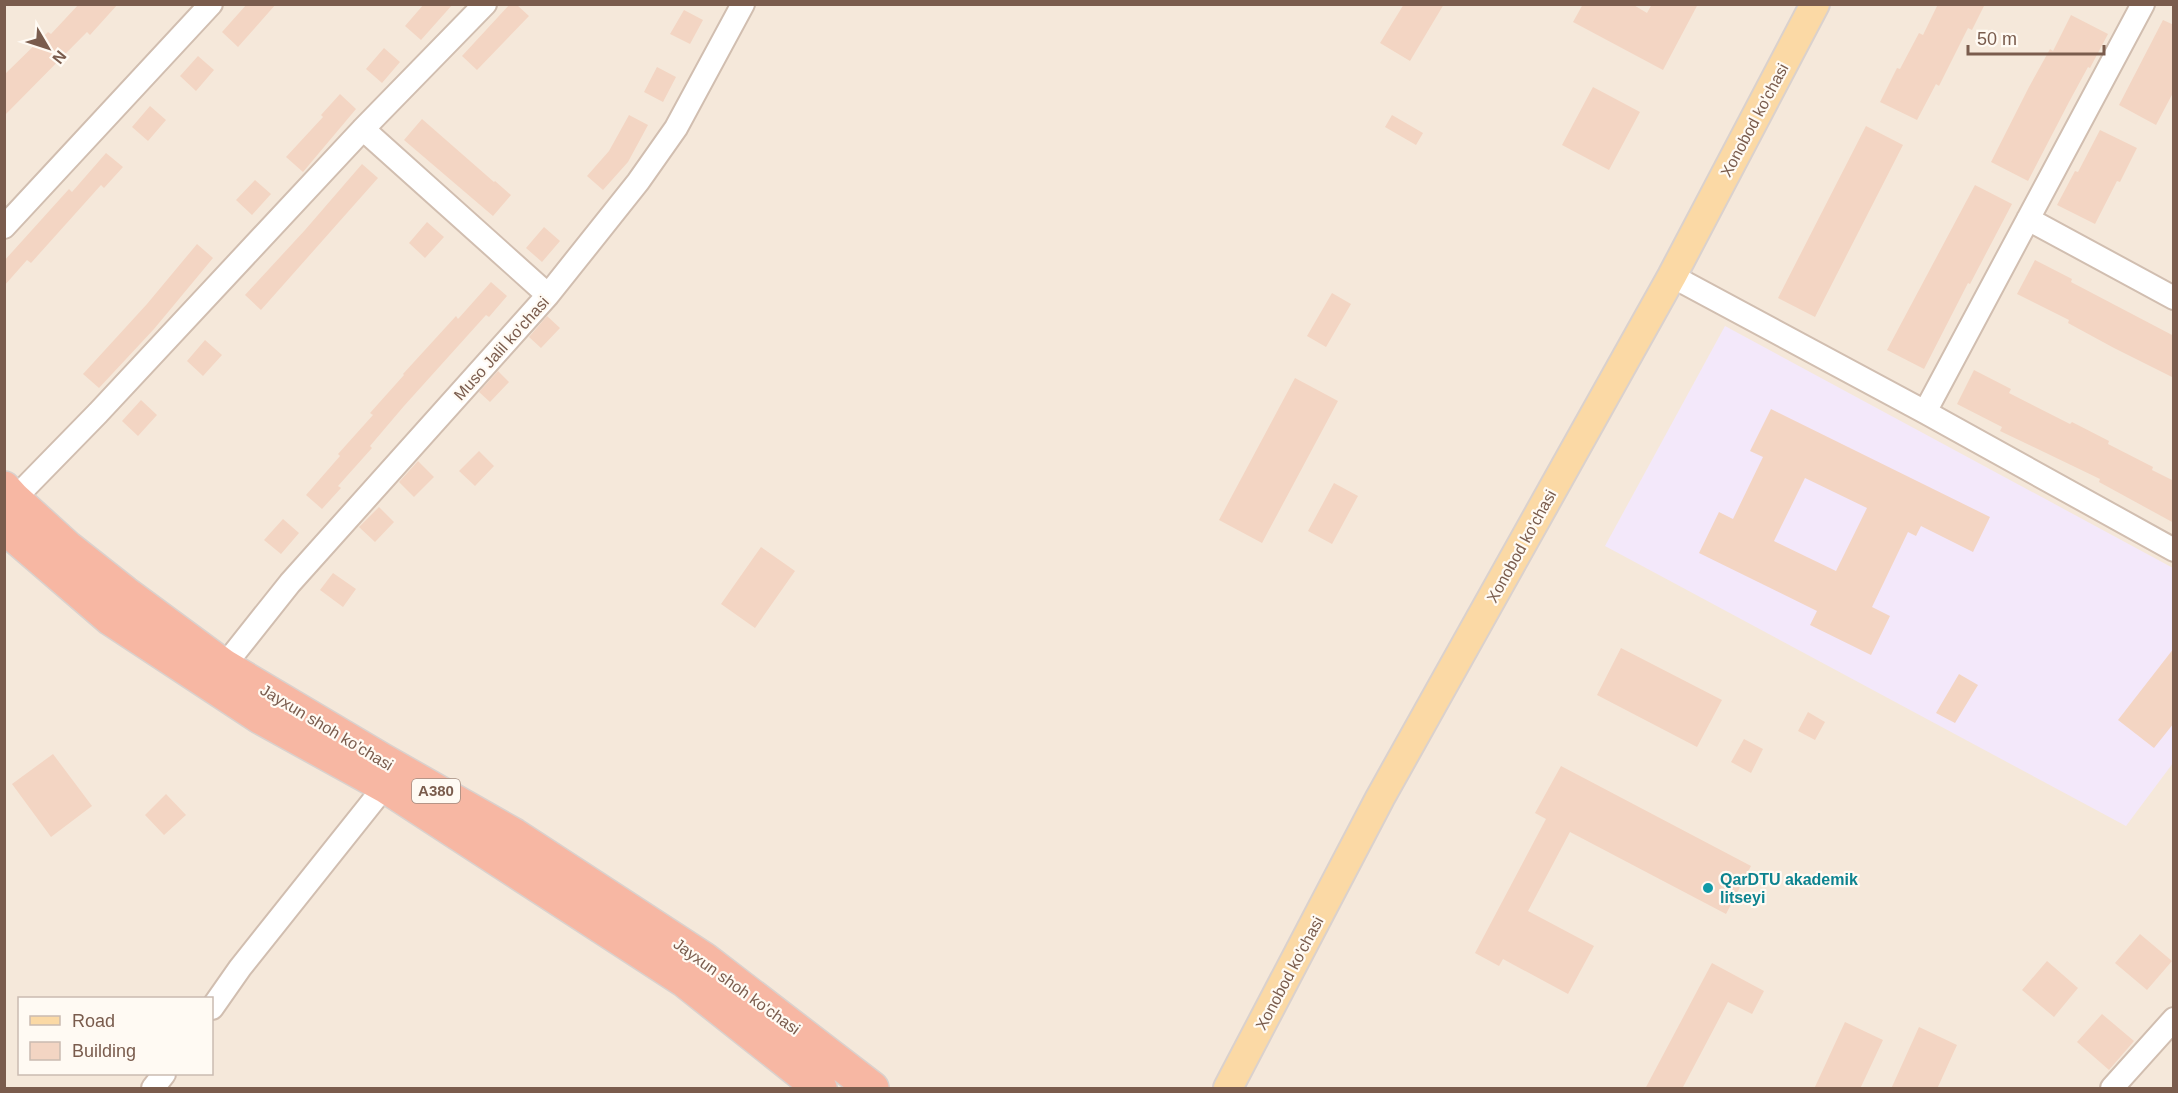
<svg xmlns="http://www.w3.org/2000/svg" width="2178" height="1093" viewBox="0 0 2178 1093" font-family="Helvetica,sans-serif">
  <style>
    .residential { fill: #f5e8da; fill-rule: evenodd }
    .education { fill: #f3e8fa }
    .building { fill: #f3d5c3; fill-rule: evenodd }
    .lines { fill: none; stroke-linecap: round; stroke-linejoin: round }
    .minor-casing { stroke: #d1beb0; stroke-width: 26 }
    .major-casing { stroke: #dad1cd; stroke-width: 32 }
    .highway-casing { stroke: #dad1cd; stroke-width: 36 }
    .minor { stroke: #fff; stroke-width: 22 }
    .major { stroke: #fbd9a5; stroke-width: 28 }
    .highway { stroke: #f7b7a3; stroke-width: 33 }
    .culture-dot { fill: #0f9aa8; stroke: #fffaf3; stroke-width: 2 }
    .labels { text-anchor: middle; stroke-width: 4.5; stroke-linejoin: round; paint-order: stroke }
    .shield { fill: #fffaf3; stroke: #a28b7f; stroke-width: 1.5 }
    .shield-label { font-size: 15px; font-weight: bold; fill: #7a5c4d }
    .street-label { font-size: 16px; fill: #7a5c4d; stroke: #fffaf3 }
    .culture-label { font-size: 16px; font-weight: bold; fill: #0d838f; stroke: #fffaf3; text-anchor: start }
  </style>
  <rect width="100%" height="100%" fill="#fdf6ec"/>
  <!-- residential -->
  <path class="residential" d="M 5,5 L 2173,5 L 2173,1088 L 5,1088 ZM 20,998 L 212,998 L 212,1074 L 20,1074 Z"/>
  <!-- education -->
  <path class="education" d="M 1725,326 L 2173,568 L 2173,763 L 2126,826 L 1605,546 Z"/>
  <!-- building -->
  <path class="building" d="M 79,4 L 118,4 L 90,35 L 87,32 L 4,116 L 4,75 L 48,32 L 51,34 Z
    M 247,4 L 276,4 L 238,47 L 222,32 Z
    M 424,4 L 453,4 L 421,40 L 405,26 Z
    M 510,4 L 516,4 L 529,16 L 477,70 L 462,56 Z
    M 1404,4 L 1444,4 L 1410,61 L 1380,43 Z
    M 1583,4 L 1632,4 L 1647,13 L 1652,4 L 1698,4 L 1663,70 L 1573,22 Z
    M 1938,4 L 1985,4 L 1972,30 L 1968,28 L 1939,86 L 1936,84 L 1917,120 L 1880,102 L 1897,68 L 1900,69 L 1919,33 L 1923,35 Z
    M 684,10 L 703,20 L 690,44 L 670,34 Z
    M 2071,15 L 2108,34 L 2090,68 L 2088,67 L 2069,102 L 2028,181 L 1991,162 L 2029,87 L 2050,49 L 2053,51 Z
    M 2163,20 L 2174,25 L 2174,91 L 2156,125 L 2119,105 Z
    M 384,48 L 400,62 L 382,83 L 366,69 Z
    M 198,56 L 214,70 L 196,91 L 180,76 Z
    M 657,67 L 676,77 L 663,102 L 644,92 Z
    M 1593,87 L 1640,112 L 1609,170 L 1562,145 Z
    M 340,94 L 356,109 L 303,172 L 286,157 L 323,117 L 321,115 Z
    M 150,106 L 166,120 L 148,141 L 132,127 Z
    M 629,115 L 648,125 L 628,162 L 603,190 L 587,176 L 609,151 Z
    M 1392,115 L 1423,133 L 1416,145 L 1385,127 Z
    M 422,119 L 494,182 L 495,181 L 511,195 L 493,216 L 404,140 Z
    M 1866,126 L 1903,145 L 1815,317 L 1778,298 Z
    M 2100,130 L 2137,148 L 2120,182 L 2117,181 L 2095,224 L 2057,205 L 2075,171 L 2078,172 Z
    M 106,153 L 123,167 L 104,188 L 101,185 L 31,263 L 27,260 L 4,286 L 4,261 L 69,189 L 72,192 Z
    M 362,164 L 378,178 L 261,310 L 245,295 L 305,230 Z
    M 255,180 L 271,194 L 252,215 L 236,200 Z
    M 1975,185 L 2012,204 L 1970,284 L 1968,283 L 1924,369 L 1887,350 Z
    M 427,222 L 444,237 L 425,258 L 409,243 Z
    M 544,227 L 560,241 L 542,262 L 526,248 Z
    M 197,244 L 213,258 L 154,329 L 99,388 L 83,374 L 147,304 Z
    M 2035,260 L 2072,279 L 2071,282 L 2174,336 L 2174,378 L 2114,348 L 2068,323 L 2069,320 L 2017,294 Z
    M 491,282 L 507,296 L 489,317 L 486,315 L 404,406 L 370,446 L 372,448 L 338,486 L 341,488 L 322,509 L 306,495 L 340,456 L 338,454 L 373,415 L 370,413 L 404,375 L 403,374 L 456,316 L 458,319 Z
    M 1332,293 L 1351,304 L 1326,347 L 1307,336 Z
    M 547,316 L 560,328 L 541,348 L 529,337 Z
    M 205,340 L 222,355 L 203,376 L 187,361 Z
    M 1974,370 L 2011,389 L 2009,393 L 2070,424 L 2072,422 L 2109,441 L 2108,444 L 2153,467 L 2152,470 L 2174,481 L 2174,523 L 2099,482 L 2100,479 L 2000,431 L 2002,427 L 1957,404 Z
    M 498,371 L 509,382 L 490,402 L 479,392 Z
    M 1295,378 L 1338,401 L 1262,543 L 1219,520 Z
    M 141,400 L 157,415 L 138,436 L 122,421 Z
    M 1771,409 L 1990,517 L 1973,552 L 1921,526 L 1916,536 L 1908,532 L 1872,607 L 1890,616 L 1871,655 L 1810,625 L 1817,611 L 1699,553 L 1719,512 L 1733,519 L 1763,457 L 1750,451 ZM 1805,478 L 1867,508 L 1836,571 L 1774,541 Z
    M 479,451 L 494,466 L 475,486 L 459,471 Z
    M 418,461 L 434,477 L 414,497 L 399,482 Z
    M 1334,483 L 1358,496 L 1332,544 L 1308,531 Z
    M 379,507 L 394,522 L 375,542 L 359,527 Z
    M 283,519 L 299,533 L 281,554 L 264,540 Z
    M 761,547 L 795,571 L 755,628 L 721,604 Z
    M 333,573 L 356,589 L 343,607 L 320,590 Z
    M 1621,648 L 1722,700 L 1697,747 L 1597,695 Z
    M 2174,648 L 2174,723 L 2154,748 L 2118,720 Z
    M 1959,674 L 1978,685 L 1955,723 L 1936,713 Z
    M 1808,712 L 1825,722 L 1815,740 L 1798,731 Z
    M 1744,739 L 1763,749 L 1751,773 L 1731,762 Z
    M 53,754 L 92,806 L 51,837 L 12,784 Z
    M 1561,766 L 1751,866 L 1726,914 L 1570,832 L 1528,911 L 1594,946 L 1568,994 L 1503,959 L 1499,966 L 1475,953 L 1546,819 L 1535,813 Z
    M 166,794 L 186,815 L 164,835 L 145,815 Z
    M 2140,934 L 2172,961 L 2147,990 L 2115,963 Z
    M 2047,961 L 2078,988 L 2054,1017 L 2022,990 Z
    M 1712,963 L 1764,991 L 1752,1014 L 1728,1002 L 1682,1089 L 1645,1089 Z
    M 2102,1014 L 2134,1041 L 2109,1070 L 2077,1042 Z
    M 1845,1022 L 1883,1040 L 1867,1074 L 1860,1089 L 1814,1089 Z
    M 1919,1027 L 1957,1045 L 1937,1089 L 1891,1089 Z"/>
  <g class="lines">
    <!-- minor casing -->
    <g class="minor-casing">
      <path id="minor" d="M 363,129 L 548,295
        M 2028,219 L 2174,298
        M 4,227 L 211,4
        M 1672,276 L 1925,412 L 2174,550
        M 1925,412 L 2143,4
        M 14,499 L 98,413 L 363,129 L 485,4
        M 224,666 L 290,583 L 548,295 L 638,182 L 676,128 L 743,4
        M 212,1008 L 240,968 L 385,786
        M 153,1088 L 164,1074
        M 2112,1088 L 2174,1019"/>
    </g>
    <!-- major casing -->
    <g class="major-casing">
      <path id="major" d="M 1228,1088 L 1380,798 L 1672,276 L 1815,4"/>
    </g>
    <!-- highway casing -->
    <g class="highway-casing">
      <path id="highway" d="M 4,488 L 14,499 L 68,548 L 125,593 L 224,666 L 382,760 L 514,835 L 704,959 L 872,1088
        M 4,527 L 111,619 L 260,717 L 385,786 L 685,981 L 820,1088"/>
    </g>
    <!-- minor -->
    <use href="#minor" class="minor"/>
    <!-- major -->
    <use href="#major" class="major"/>
    <!-- highway -->
    <use href="#highway" class="highway"/>
  </g>
  <!-- markers -->
  <circle class="culture-dot" cx="1708" cy="888" r="6"/>
  <g class="labels">
    <!-- shield labels -->
    <rect class="shield" x="412" y="779" width="48" height="24" rx="4.5"/>
    <g class="shield-label">
      <text x="436" y="796">A380</text>
    </g>
    <!-- street labels -->
    <g class="street-label">
      <text transform="translate(1754 120) rotate(-62)" y="6">Xonobod ko'chasi</text>
      <text transform="translate(501 348) rotate(-48)" y="6">Muso Jalil ko'chasi</text>
      <text transform="translate(1521 546) rotate(-61)" y="6">Xonobod ko'chasi</text>
      <text transform="translate(327 727) rotate(31)" y="6">Jayxun shoh ko'chasi</text>
      <text transform="translate(1289 973) rotate(-62)" y="6">Xonobod ko'chasi</text>
      <text transform="translate(737 986) rotate(36)" y="6">Jayxun shoh ko'chasi</text>
    </g>
    <!-- culture labels -->
    <g class="culture-label">
      <text x="1720" y="885">QarDTU akademik<tspan x="1720" dy="18">litseyi</tspan></text>
    </g>
  </g>
  <!-- border -->
  <rect width="2178" height="1093" fill="none" stroke="#7a5c4d" stroke-width="12"/>
  <!-- legend -->
  <rect x="18" y="997" width="195" height="78" fill="#fffaf3" stroke="#cabbb1" stroke-width="1.5"/>
  <rect x="30" y="1016" width="30" height="9" fill="#fbd9a5" stroke="#cabbb1" stroke-width="1.5"/>
  <text x="72" y="1027" font-size="18" fill="#7a5c4d">Road</text>
  <rect x="30" y="1042" width="30" height="18" fill="#f3d5c3" stroke="#cabbb1" stroke-width="1.5"/>
  <text x="72" y="1057" font-size="18" fill="#7a5c4d">Building</text>
  <!-- north arrow -->
  <g transform="translate(48 48) rotate(129)" stroke="#fffaf3" stroke-width="4.5" paint-order="stroke">
  <path d="M0-4.5L10 22L0 15L-10 22Z" fill="#7a5c4d"/>
  <text y="-9" font-size="16" font-weight="bold" text-anchor="middle" fill="#7a5c4d">N</text>
  </g>
  <!-- scale -->
  <path d="M1968 45v9h136v-9" fill="none" stroke="#7a5c4d" stroke-width="3"/>
  <text x="1977" y="45" font-size="18" fill="#7a5c4d" stroke="#fffaf3" stroke-width="4.5" paint-order="stroke">50 m</text>
</svg>
